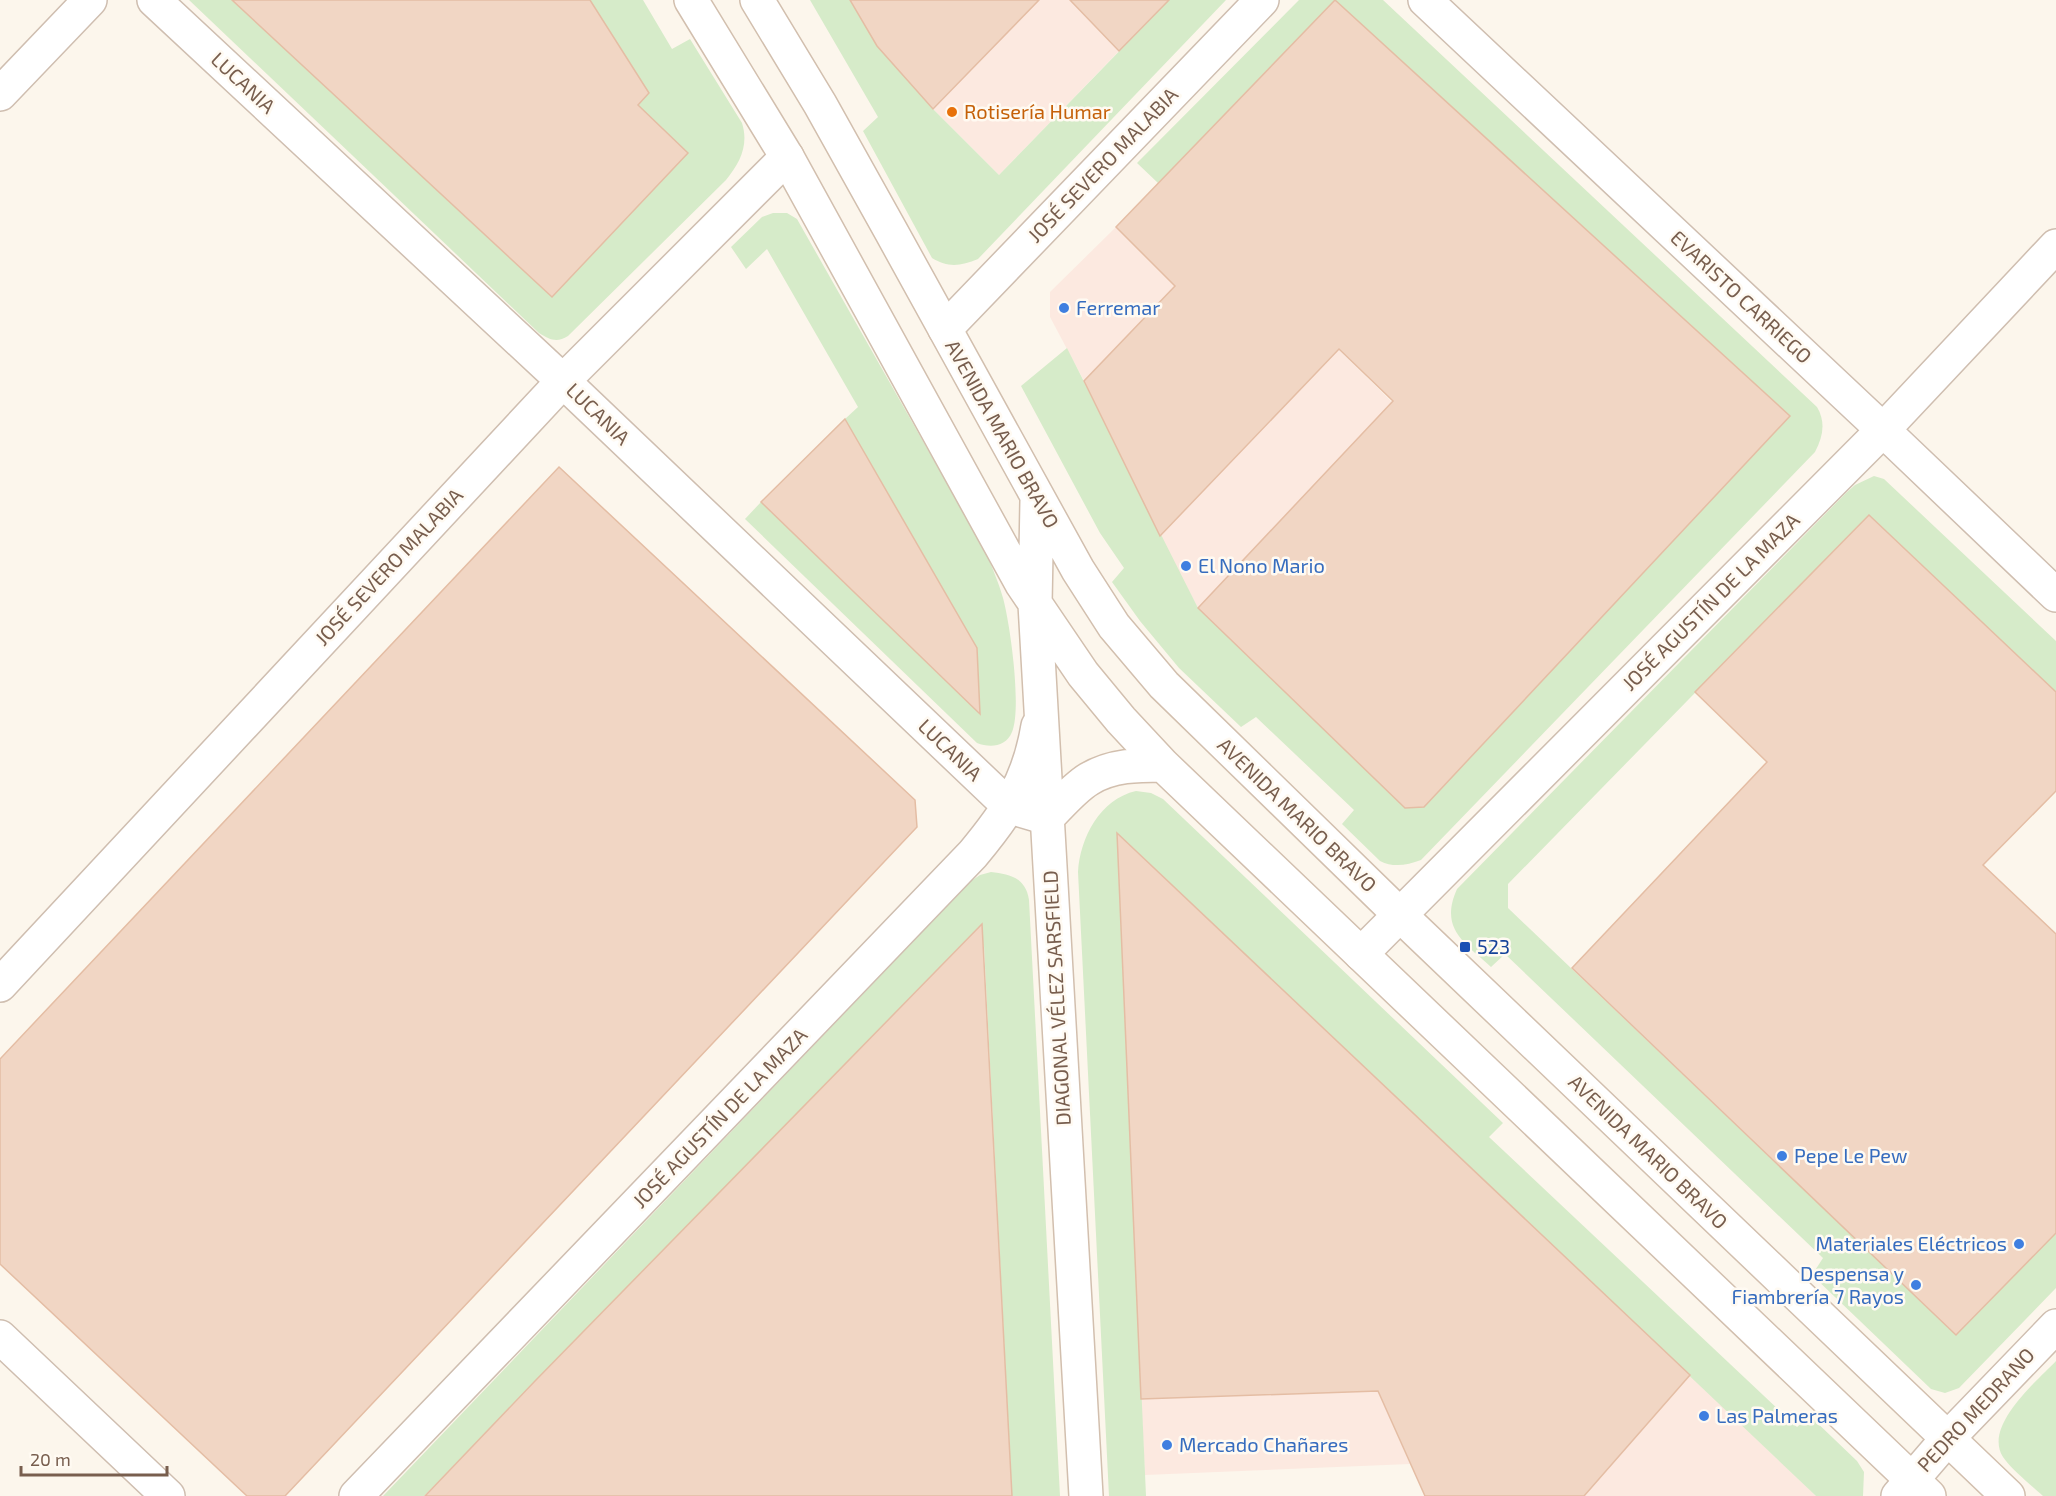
<svg xmlns="http://www.w3.org/2000/svg" width="2056" height="1496" viewBox="0 0 2056 1496" font-family="'Exo 2',sans-serif">
  <style>
    .commercial { fill: #fce9e0 }
    .green { fill: #d6ebc9 }
    .building { fill: #f1d6c4; stroke: #e4bda4; stroke-width: 1.5 }
    .lines { fill: none; stroke-linecap: round; stroke-linejoin: round }
    .street-casing { stroke: #cfbeb0; stroke-width: 36 }
    .secondary-casing { stroke: #d2bfae; stroke-width: 36 }
    .street { stroke: #fff; stroke-width: 33 }
    .secondary { stroke: #fff; stroke-width: 33 }
    .food-dot { fill: #e8710a; stroke: #fffaf2; stroke-width: 2 }
    .shop-dot { fill: #3f7fe0; stroke: #fffaf2; stroke-width: 2 }
    .transit-dot { fill: #1a4fb4; stroke: #fffaf2; stroke-width: 2 }
    .labels { text-anchor: middle; stroke-width: 5; stroke-linejoin: round; paint-order: stroke }
    .street-label { font-size: 20px; fill: #785e4e; stroke: #fffaf2 }
    .food-label { font-size: 20px; fill: #c56008; stroke: #fffaf2; text-anchor: start }
    .shop-label { font-size: 20px; fill: #366cbe; stroke: #fffaf2; text-anchor: start }
    .transit-label { font-size: 20px; fill: #164399; stroke: #fffaf2; text-anchor: start }
  </style>
  <rect width="100%" height="100%" fill="#fcf6ec"/>
  <!-- commercial -->
  <path class="commercial" d="M 1039,0 L 1070,0 L 1119,51 L 999,175 L 933,109 Z
    M 1116,227 L 1175,286 L 1084,381 L 1050,317 L 1050,292 Z
    M 1338,349 L 1392,402 L 1198,608 L 1160,536 Z
    M 1690,1375 L 1816,1496 L 1584,1496 Z
    M 1378,1391 L 1410,1464 L 1145,1475 L 1141,1399 Z"/>
  <!-- green -->
  <path class="green" d="M 189,0 L 232,0 L 552,297 L 687,153 L 638,105 L 649,93 L 590,0 L 643,0 L 672,49 L 690,39 L 742,123 C 749,145 740,163 726,180 L 568,336 C 557,343 550,340 539,333 Z
    M 810,0 L 850,0 L 878,46 L 933,109 L 999,175 L 1169,0 L 1226,0 L 978,259 C 961,266 948,268 932,258 L 863,131 L 878,117 Z
    M 1299,0 L 1383,0 L 1817,407 C 1826,422 1823,437 1815,452 L 1421,860 C 1407,865 1394,868 1380,861 L 1342,824 L 1354,810 L 1256,717 L 1241,727 L 1179,668 L 1140,621 L 1112,582 L 1124,568 L 1100,533 L 1021,386 L 1067,348 L 1198,608 L 1405,808 L 1424,807 L 1790,416 L 1335,0 L 1158,183 L 1137,163 Z
    M 773,213 L 787,213 L 797,219 L 987,554 C 992,568 999,583 1003,598 C 1010,623 1022,708 1012,732 C 1006,747 990,748 977,743 L 745,519 L 761,502 L 959,694 L 979,692 L 977,648 L 845,419 L 858,407 L 767,249 L 746,269 L 731,247 L 762,217 Z
    M 1874,476 L 1884,479 L 2056,641 L 2056,692 L 1869,515 L 1508,884 L 1508,908 L 1956,1335 L 2056,1233 L 2056,1288 L 1959,1388 L 1945,1393 L 1931,1389 L 1812,1275 L 1823,1258 L 1505,954 L 1491,967 C 1465,943 1439,929 1457,889 L 1846,493 L 1855,485 Z
    M 1136,791 L 1151,793 L 1163,799 L 1503,1123 L 1489,1137 L 1797,1427 L 1810,1416 L 1857,1461 L 1864,1472 L 1863,1496 L 1816,1496 L 1131,846 L 1118,860 L 1146,1496 L 1109,1496 L 1078,872 C 1080,838 1100,799 1136,791 Z
    M 991,872 C 1010,874 1026,878 1029,900 L 1060,1496 L 1012,1496 L 984,946 L 970,936 L 424,1496 L 383,1496 L 971,881 L 980,875 Z
    M 2056,1361 L 2056,1496 L 2043,1496 C 2032,1486 2010,1468 2003,1457 C 1983,1426 2037,1381 2056,1361 Z"/>
  <!-- building -->
  <path class="building" d="M 232,0 L 590,0 L 649,93 L 638,105 L 688,153 L 552,297 Z
    M 850,0 L 1039,0 L 933,109 L 877,46 Z
    M 1070,0 L 1169,0 L 1119,51 Z
    M 1335,0 L 1790,416 L 1424,807 L 1405,808 L 1198,608 L 1393,401 L 1339,349 L 1160,536 L 1084,381 L 1175,286 L 1116,227 Z
    M 845,419 L 977,648 L 980,714 L 761,502 Z
    M 559,467 L 915,800 L 917,827 L 285,1496 L 247,1496 L 0,1264 L 0,1059 Z
    M 1869,515 L 2056,692 L 2056,791 L 1983,865 L 2056,934 L 2056,1233 L 1956,1335 L 1572,968 L 1767,762 L 1695,692 Z
    M 1117,833 L 1690,1375 L 1584,1496 L 1425,1496 L 1378,1391 L 1141,1399 Z
    M 982,924 L 1012,1496 L 425,1496 L 535,1381 Z"/>
  <g class="lines">
    <!-- street casing -->
    <g class="street-casing">
      <path id="street" d="M 154,0 L 563,381 L 1010,807 L 1047,818
        M 1425,0 L 1883,430 L 2056,595
        M 0,94 L 90,0
        M 945,329 L 1262,0
        M 1361,954 L 1883,430 L 2056,246
        M 0,985 L 563,381 L 787,157
        M 0,1337 L 168,1496
        M 356,1496 L 973,854 C 1008,812 1029,781 1038,726
        M 1898,1496 L 1948,1438 L 2056,1326"/>
    </g>
    <!-- secondary casing -->
    <g class="secondary-casing">
      <path id="secondary" d="M 691,0 L 787,157 L 1022,584 L 1083,674 L 1121,720 L 1163,765 L 1929,1496
        M 757,0 L 820,104 L 892,233 L 1078,570 L 1114,626 L 1164,685 L 1399,914 L 2008,1496
        M 1037,501 L 1035,604 L 1086,1496
        M 1047,818 C 1060,805 1074,788 1089,779 C 1112,765 1138,765 1163,765"/>
    </g>
    <!-- street -->
    <use href="#street" class="street"/>
    <!-- secondary -->
    <use href="#secondary" class="secondary"/>
  </g>
  <!-- markers -->
  <circle class="food-dot" cx="952" cy="112" r="6"/>
  <g class="shop-dot">
    <circle cx="1064" cy="308" r="6"/>
    <circle cx="1186" cy="566" r="6"/>
    <circle cx="1782" cy="1156" r="6"/>
    <circle cx="2019" cy="1244" r="6"/>
    <circle cx="1916" cy="1285" r="6"/>
    <circle cx="1704" cy="1416" r="6"/>
    <circle cx="1167" cy="1445" r="6"/>
  </g>
  <rect class="transit-dot" x="1459" y="941" width="12" height="12" rx="3"/>
  <g class="labels">
    <!-- street labels -->
    <g class="street-label">
      <text transform="translate(243 83) rotate(43)" y="7">LUCANIA</text>
      <text transform="translate(1103 165) rotate(-46)" y="7">JOSÉ SEVERO MALABIA</text>
      <text transform="translate(1741 297) rotate(43)" y="7">EVARISTO CARRIEGO</text>
      <text transform="translate(598 414) rotate(44)" y="7">LUCANIA</text>
      <text transform="translate(1002 434) rotate(61)" y="7">AVENIDA MARIO BRAVO</text>
      <text transform="translate(389 567) rotate(-47)" y="7">JOSÉ SEVERO MALABIA</text>
      <text transform="translate(1711 602) rotate(-45)" y="7">JOSÉ AGUSTÍN DE LA MAZA</text>
      <text transform="translate(950 750) rotate(44)" y="7">LUCANIA</text>
      <text transform="translate(1297 815) rotate(44)" y="7">AVENIDA MARIO BRAVO</text>
      <text transform="translate(1057 998) rotate(-93)" y="7">DIAGONAL VÉLEZ SARSFIELD</text>
      <text transform="translate(720 1118) rotate(-46)" y="7">JOSÉ AGUSTÍN DE LA MAZA</text>
      <text transform="translate(1648 1152) rotate(44)" y="7">AVENIDA MARIO BRAVO</text>
      <text transform="translate(1976 1410) rotate(-47)" y="7">PEDRO MEDRANO</text>
    </g>
    <!-- food labels -->
    <g class="food-label">
      <text x="964" y="119">Rotisería Humar</text>
    </g>
    <!-- shop labels -->
    <g class="shop-label">
      <text x="1076" y="315">Ferremar</text>
      <text x="1198" y="573">El Nono Mario</text>
      <text x="1794" y="1163">Pepe Le Pew</text>
      <text x="2007" y="1251" text-anchor="end">Materiales Eléctricos</text>
      <text x="1904" y="1281" text-anchor="end">Despensa y<tspan x="1904" dy="23">Fiambrería 7 Rayos</tspan></text>
      <text x="1716" y="1423">Las Palmeras</text>
      <text x="1179" y="1452">Mercado Chañares</text>
    </g>
    <!-- transit labels -->
    <g class="transit-label">
      <text x="1477" y="954">523</text>
    </g>
  </g>
  <!-- scale -->
  <path d="M21 1466v9h146v-9" fill="none" stroke="#785e4e" stroke-width="3"/>
  <text x="30" y="1466" font-size="18" fill="#785e4e" stroke="#fffaf2" stroke-width="4.5" paint-order="stroke">20 m</text>
</svg>
